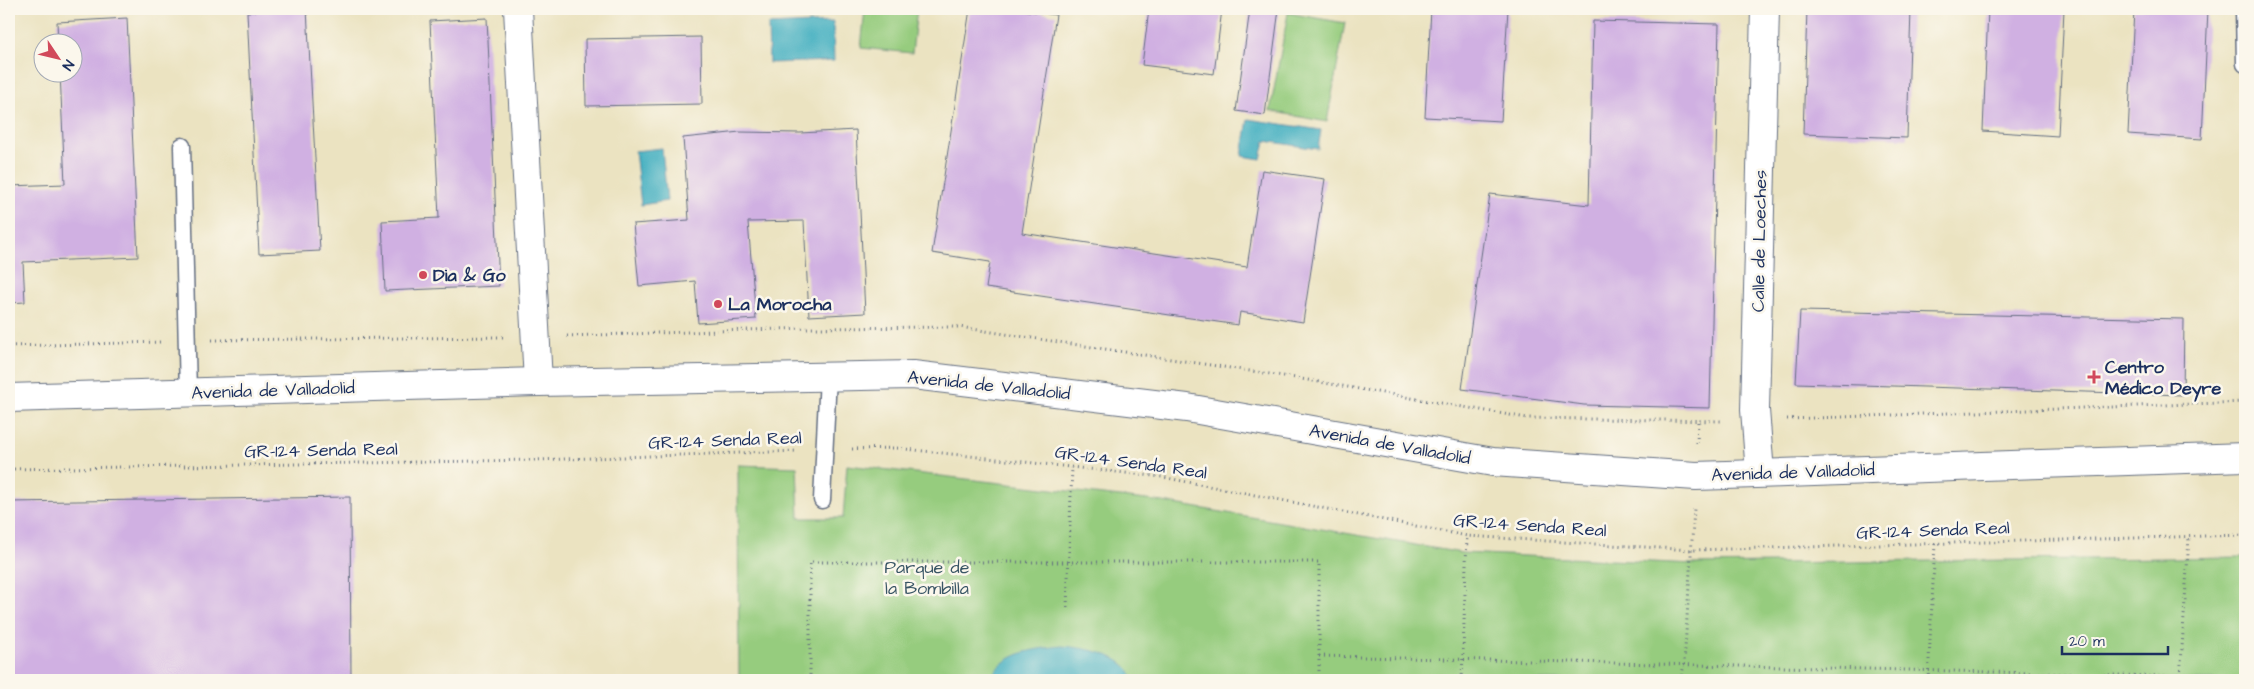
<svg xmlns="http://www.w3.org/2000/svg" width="2254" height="689" viewBox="0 0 2254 689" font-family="'Architects Daughter',sans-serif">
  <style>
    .green { fill: #96cc7e; stroke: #587e6e }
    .water { fill: #41aec0; stroke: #2e6e8f }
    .building { fill: #d0b0e2 }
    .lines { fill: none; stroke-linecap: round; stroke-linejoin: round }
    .service-casing { stroke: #646e81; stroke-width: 19 }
    .minor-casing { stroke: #646e81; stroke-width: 30 }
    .primary-casing { stroke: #646e81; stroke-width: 30 }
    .path { stroke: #646e81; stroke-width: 3; stroke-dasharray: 1 4; stroke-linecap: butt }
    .service { stroke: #fff; stroke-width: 16 }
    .minor { stroke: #fff; stroke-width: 28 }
    .primary { stroke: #fff; stroke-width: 28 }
    .poi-dot { fill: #d1495b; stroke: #fbf7ec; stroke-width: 2 }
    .labels { text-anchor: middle; stroke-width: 5; stroke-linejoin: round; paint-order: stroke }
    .street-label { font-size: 18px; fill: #1b2f5e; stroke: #fbf7ec }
    .poi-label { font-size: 18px; font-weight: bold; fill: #1b2f5e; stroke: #fbf7ec; text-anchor: start }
    .park-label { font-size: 18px; fill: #3a5666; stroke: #fbf7ec }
  </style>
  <rect width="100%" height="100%" fill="#fbf7ec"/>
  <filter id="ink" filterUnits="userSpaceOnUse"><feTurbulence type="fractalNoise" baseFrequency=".02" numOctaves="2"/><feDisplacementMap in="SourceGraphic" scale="10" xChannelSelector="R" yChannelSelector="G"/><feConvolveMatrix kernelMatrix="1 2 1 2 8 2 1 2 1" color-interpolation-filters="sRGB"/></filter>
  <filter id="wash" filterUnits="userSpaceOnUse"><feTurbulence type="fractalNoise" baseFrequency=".0096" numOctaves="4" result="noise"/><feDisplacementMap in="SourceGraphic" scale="20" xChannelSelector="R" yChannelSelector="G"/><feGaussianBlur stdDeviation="1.12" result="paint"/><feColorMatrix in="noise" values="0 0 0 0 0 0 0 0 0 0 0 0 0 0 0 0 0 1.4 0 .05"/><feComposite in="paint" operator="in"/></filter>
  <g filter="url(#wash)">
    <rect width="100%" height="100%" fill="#ebe3c1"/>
    <!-- green -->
    <path class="green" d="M 865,9 L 917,9 L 912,53 L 861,48 Z
      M 1288,13 L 1345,23 L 1327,122 L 1270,111 Z
      M 738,465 L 797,467 L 799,518 L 843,518 L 847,465 L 1163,502 L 1462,553 L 1694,564 L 2245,557 L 2245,680 L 739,680 Z"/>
    <!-- water -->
    <path class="water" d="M 833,22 L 834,61 L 769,63 L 768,25 Z
      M 1248,119 L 1321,130 L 1318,149 L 1265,141 L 1261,159 L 1242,156 Z
      M 662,148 L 667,201 L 641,205 L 635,151 Z
      M 1062,646 C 1085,648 1127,654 1134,680 L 990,680 C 1002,652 1035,649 1062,646 Z"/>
    <g id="blocks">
      <!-- building -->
      <path class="building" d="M 307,9 L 320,251 L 259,254 L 247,12 Z
        M 970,9 L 1014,9 L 1056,15 L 1022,233 L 1247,267 L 1262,170 L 1325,179 L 1303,322 L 1240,312 L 1238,325 L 986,288 L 990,262 L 932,253 Z
        M 1149,9 L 1222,9 L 1214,74 L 1142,65 Z
        M 1250,9 L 1279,9 L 1265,115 L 1236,111 Z
        M 1431,9 L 1508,9 L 1501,121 L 1425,117 Z
        M 1807,9 L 1911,9 L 1907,138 L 1803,134 Z
        M 1988,9 L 2064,9 L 2058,136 L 1983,131 Z
        M 2134,9 L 2208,9 L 2202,139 L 2128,134 Z
        M 127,18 L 138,257 L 23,262 L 25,302 L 9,303 L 9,186 L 65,184 L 60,72 L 72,72 L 72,42 L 58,42 L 57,22 Z
        M 487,18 L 499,286 L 385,291 L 382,221 L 439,218 L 430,21 Z
        M 1593,21 L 1719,24 L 1710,408 L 1584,405 L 1462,389 L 1490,194 L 1589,205 Z
        M 701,37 L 702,104 L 586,106 L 585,39 Z
        M 856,130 L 865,313 L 809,316 L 804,221 L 748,222 L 756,319 L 698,323 L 695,281 L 639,286 L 633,224 L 689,220 L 683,138 L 740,132 L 800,133 Z
        M 1800,311 L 2184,319 L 2183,395 L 1796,383 Z
        M 350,497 L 351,680 L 9,680 L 9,502 Z"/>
    </g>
  </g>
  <g filter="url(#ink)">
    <use href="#blocks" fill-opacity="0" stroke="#646e81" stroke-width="1"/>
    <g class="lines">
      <!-- service casing -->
      <g class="service-casing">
        <path id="service" d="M 2244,9 L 2245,64
          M 182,146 L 188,393
          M 822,500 L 828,376"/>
      </g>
      <!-- minor casing -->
      <g class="minor-casing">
        <path id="minor" d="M 518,9 L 538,382
          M 1760,473 L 1755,410 L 1765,9"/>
      </g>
      <!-- primary casing -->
      <g class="primary-casing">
        <path id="primary" d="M 9,398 L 538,382 L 913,375 L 1187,408 L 1493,462 L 1696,476 L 2245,457"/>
      </g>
      <!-- path -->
      <path class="path" d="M 567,336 L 807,328 L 959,327 L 1290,377 L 1527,418 L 1723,421
        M 212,340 L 503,337
        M 9,346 L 161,342
        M 1787,419 L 2245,402
        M 1697,443 L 1698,421
        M 852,449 L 896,448 L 1162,477 L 1467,536 L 1692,550 L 2245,535
        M 9,469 L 535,460 L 798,451
        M 1067,607 L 1072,467
        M 1319,656 L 2245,678
        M 810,680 L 810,562 L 1319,562 L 1319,680
        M 1462,680 L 1467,536
        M 1681,680 L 1684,664 L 1694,509
        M 1928,680 L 1935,544
        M 2180,680 L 2189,537"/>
      <!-- service -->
      <use href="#service" class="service"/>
      <!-- minor -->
      <use href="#minor" class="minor"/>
      <!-- primary -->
      <use href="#primary" class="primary"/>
    </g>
  </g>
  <!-- markers -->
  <g class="poi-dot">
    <circle cx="423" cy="275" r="5"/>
    <circle cx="718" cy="304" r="5"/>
    <path d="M2091.5 369.5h5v5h5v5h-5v5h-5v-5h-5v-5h5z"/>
  </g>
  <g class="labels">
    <!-- street labels -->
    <g class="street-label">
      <text transform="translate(1759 241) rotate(-89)" y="6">Calle de Loeches</text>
      <text transform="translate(989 385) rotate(6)" y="6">Avenida de Valladolid</text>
      <text transform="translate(273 390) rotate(-2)" y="6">Avenida de Valladolid</text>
      <text transform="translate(725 440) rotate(-2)" y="6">GR-124 Senda Real</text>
      <text transform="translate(1390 444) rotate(10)" y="6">Avenida de Valladolid</text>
      <text transform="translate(321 450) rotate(-1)" y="6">GR-124 Senda Real</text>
      <text transform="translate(1131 462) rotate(8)" y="6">GR-124 Senda Real</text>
      <text transform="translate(1793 472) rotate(-2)" y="6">Avenida de Valladolid</text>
      <text transform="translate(1530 525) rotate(4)" y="6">GR-124 Senda Real</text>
      <text transform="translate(1933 530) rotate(-2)" y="6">GR-124 Senda Real</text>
    </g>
    <!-- poi labels -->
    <g class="poi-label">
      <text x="433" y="281">Dia &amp; Go</text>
      <text x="728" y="310">La Morocha</text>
      <text x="2105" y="373">Centro<tspan x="2105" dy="21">Médico Deyre</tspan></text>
    </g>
    <!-- park labels -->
    <g class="park-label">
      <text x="927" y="573">Parque de<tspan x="927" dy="21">la Bombilla</tspan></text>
    </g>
  </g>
  <!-- margin -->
  <rect width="2254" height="689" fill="none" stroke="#fbf7ec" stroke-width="30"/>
  <!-- north arrow -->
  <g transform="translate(58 58) rotate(125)"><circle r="24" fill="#fbf7ec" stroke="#a1a7b3"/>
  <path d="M0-4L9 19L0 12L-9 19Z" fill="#d1495b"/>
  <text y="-8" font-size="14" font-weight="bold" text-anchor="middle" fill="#1b2f5e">N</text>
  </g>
  <!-- scale -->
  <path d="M2062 646v8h106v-8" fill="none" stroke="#1b2f5e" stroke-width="2.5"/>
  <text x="2069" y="646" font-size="15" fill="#1b2f5e" stroke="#fbf7ec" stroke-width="4" paint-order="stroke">20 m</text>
</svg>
